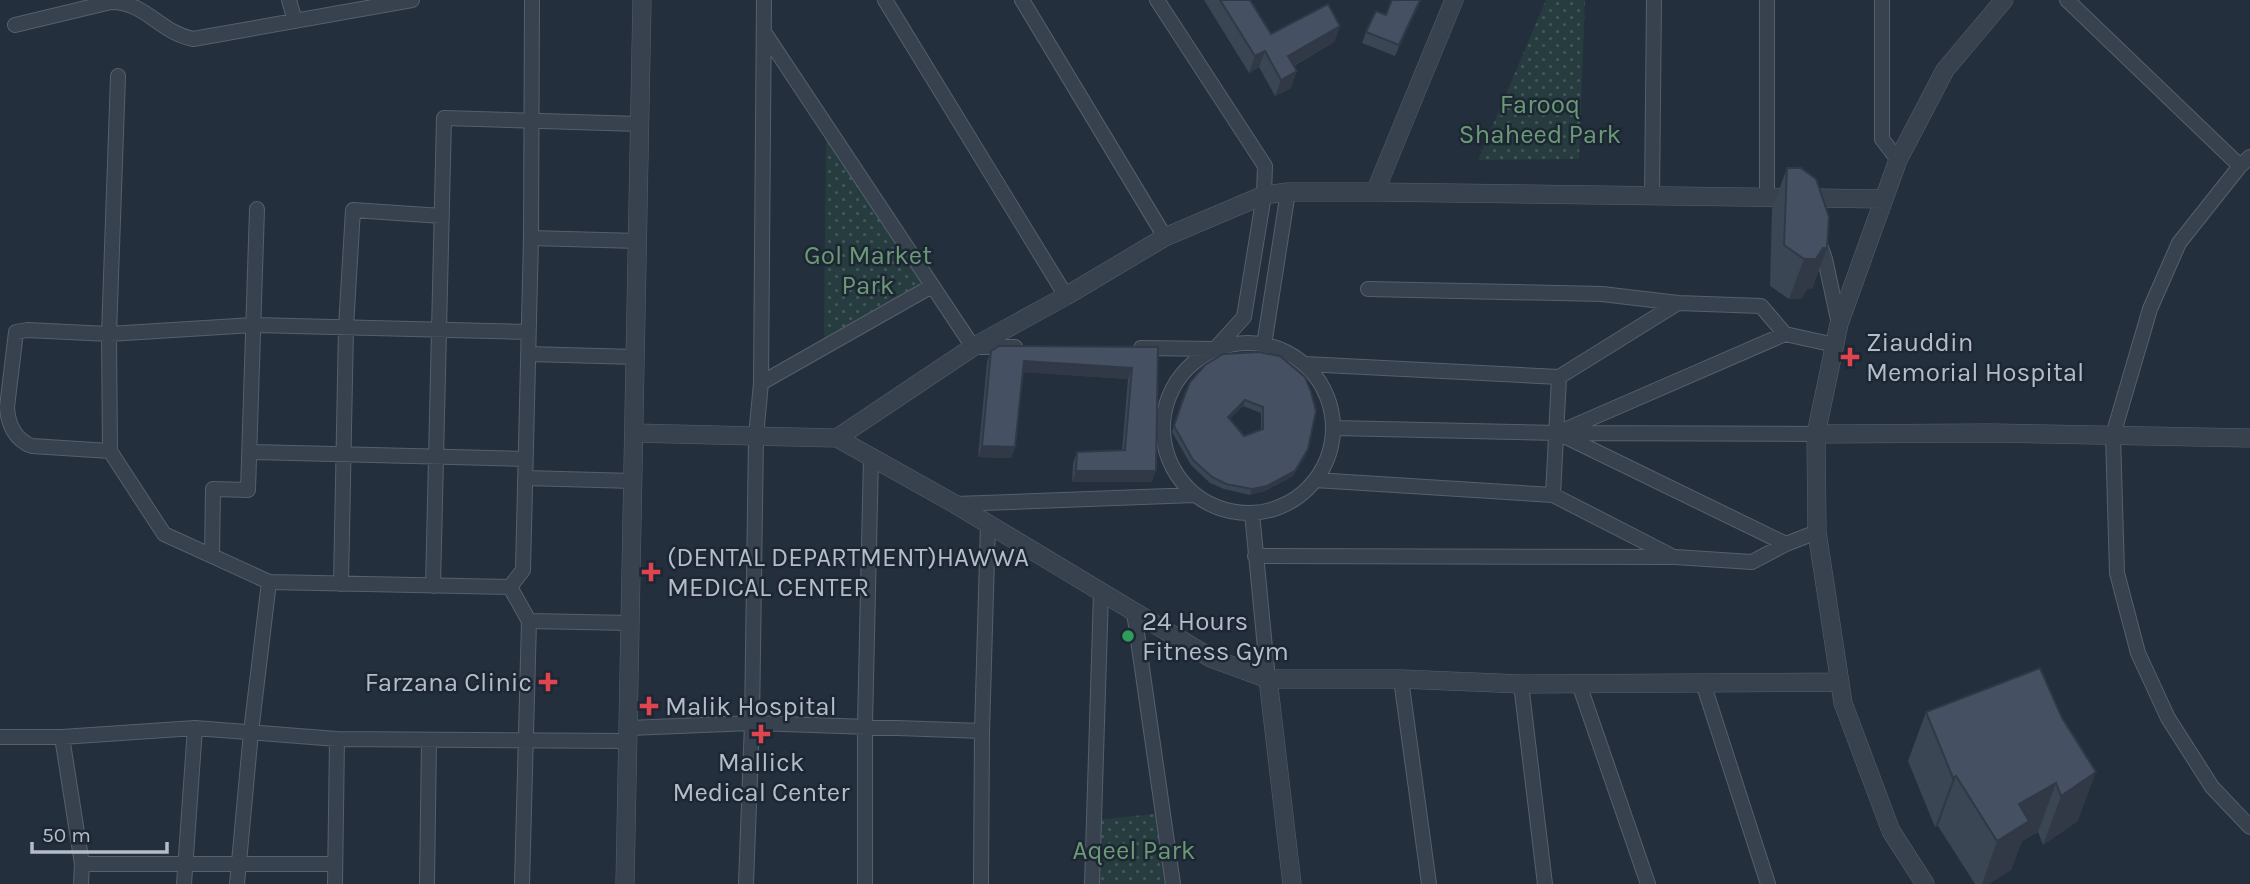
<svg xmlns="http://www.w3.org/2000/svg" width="2250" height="884" viewBox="0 0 2250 884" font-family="Karla,sans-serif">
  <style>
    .park { fill: url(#park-dots) }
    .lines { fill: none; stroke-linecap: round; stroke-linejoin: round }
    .minor-casing { stroke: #565f6c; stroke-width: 16 }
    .tertiary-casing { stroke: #565f6c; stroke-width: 19 }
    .minor { stroke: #38414e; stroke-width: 14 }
    .tertiary { stroke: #38414e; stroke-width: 18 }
    .wall { fill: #3b4654; fill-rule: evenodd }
    .shaded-wall { fill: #303945 }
    .building { fill: #455162; stroke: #303945; stroke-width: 2; fill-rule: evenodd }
    .health-dot { fill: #e0444e; stroke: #1d2633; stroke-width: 2.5 }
    .leisure-dot { fill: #2e9e5b; stroke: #1d2633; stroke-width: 2.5 }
    .labels { text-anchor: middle; stroke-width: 5; stroke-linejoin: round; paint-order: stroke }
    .park-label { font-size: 26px; fill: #6b9a76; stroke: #1d2633 }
    .poi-label { font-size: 26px; fill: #b4bcc9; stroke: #1d2633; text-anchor: start }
  </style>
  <defs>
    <pattern id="park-dots" width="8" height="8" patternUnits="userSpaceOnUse" patternTransform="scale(1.75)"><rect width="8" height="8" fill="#263c3f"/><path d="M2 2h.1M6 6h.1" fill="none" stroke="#435659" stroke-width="1.8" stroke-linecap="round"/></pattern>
  </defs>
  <rect width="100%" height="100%" fill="#242f3e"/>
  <!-- park -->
  <path class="park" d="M 1546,0 L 1585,0 L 1579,159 L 1478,160 Z
    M 826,126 L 932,286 L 824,347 Z
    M 1163,813 L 1173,884 L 1092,884 L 1094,820 Z"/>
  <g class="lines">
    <!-- minor casing -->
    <g class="minor-casing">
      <path id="minor" d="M 289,0 L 295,21
        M 885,0 L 1066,296
        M 1022,0 L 1165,237
        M 1882,0 L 1882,139 L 1898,160
        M 2067,0 L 2240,166
        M 15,25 L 111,2 C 146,2 159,32 193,39 L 412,0
        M 764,32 L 973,347 L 1015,347
        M 118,76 L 109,334 L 110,451 L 164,534 L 269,582 L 510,587 L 529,621 L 631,623
        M 2250,157 L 2240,166 L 2179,243 L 2150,309 L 2113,435 L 2117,573 L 2138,653 L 2168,718 L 2212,787 L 2250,827
        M 1652,197 L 1654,0
        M 1767,198 L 1767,0
        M 531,238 L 638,241
        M 1818,239 L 1825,259 L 1839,324
        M 1368,289 L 1602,294 L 1678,303 L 1761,306 L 1785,334 L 1835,345
        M1163 428a85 85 0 1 1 170 0a85 85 0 1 1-170 0Z
        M 1264,345 L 1288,192
        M 1141,348 L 1215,349 L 1244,317 L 1264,195 L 1265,166 L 1157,0
        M 528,354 L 636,357
        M 1305,364 L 1559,377 L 1678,303
        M 761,383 L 932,286
        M 1334,428 L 1558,433 L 1816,434
        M 1562,431 L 1785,334
        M 1562,435 L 1786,544
        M 110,451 L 32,446 C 15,440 8,424 7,407 L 16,332 L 27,330 L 109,334 L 253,325 L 528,332
        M 250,452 L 525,459
        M 525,478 L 634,481
        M 1315,480 L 1553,495 L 1670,555
        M 1553,495 L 1559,377
        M 955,504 L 1195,495
        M 1252,513 L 1268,679
        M 212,556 L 213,489 L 248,490 L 257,209
        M 1255,556 L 1675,557 L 1752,562 L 1786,544 L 1817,532
        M 341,584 L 346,327 L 353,210 L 442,216
        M 433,586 L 444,118 L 640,124
        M 510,587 L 523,570 L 531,238 L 532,0
        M 1134,612 L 1173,884
        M 1401,679 L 1429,884
        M 1703,683 L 1768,884
        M 1521,684 L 1545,884
        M 1579,684 L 1648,884
        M 629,728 L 752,723 L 982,731
        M 0,737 L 62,737 L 195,728 L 337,739 L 628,741
        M 62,737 L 82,864 L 81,884
        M 82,864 L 335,864
        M 184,884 L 195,728
        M 237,884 L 251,732 L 269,582
        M 335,884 L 337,739
        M 427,884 L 429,740
        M 522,884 L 529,621
        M 746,884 L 752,723 L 756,436 L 761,383 L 764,0
        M 865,884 L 865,725 L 871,457
        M 981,884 L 982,731 L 988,524
        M 1092,884 L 1101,593"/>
    </g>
    <!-- tertiary casing -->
    <g class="tertiary-casing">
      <path id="tertiary" d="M 1375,192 L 1454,0
        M 635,433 L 837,438 L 955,504 L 1211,658 L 1268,679 L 1401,679 L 1521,684 L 1840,682
        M 1816,434 L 1991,433 L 2250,438
        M 837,438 L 973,347 L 1066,296 L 1165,237 L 1264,195 L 1288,192 L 1375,192 L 1884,199
        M 1268,679 L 1292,884
        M 625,884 L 642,0
        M 1925,884 L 1891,831 L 1843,703 L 1817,532 L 1816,434 L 1839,324 L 1898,160 L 1945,70 L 2004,0"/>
    </g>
    <!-- minor -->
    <use href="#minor" class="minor"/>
    <!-- tertiary -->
    <use href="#tertiary" class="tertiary"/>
  </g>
  <!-- wall -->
  <path class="wall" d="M 1204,0 L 1250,0 L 1271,34 L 1340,26 L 1334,42 L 1294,66 L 1291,88 L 1275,96 L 1259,67 L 1249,73 Z
    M 1392,0 L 1421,0 L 1395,56 L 1362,43 L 1366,32 L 1386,15 Z
    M 1787,168 L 1827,248 L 1812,289 L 1808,288 L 1801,299 L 1789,299 L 1770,286 L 1772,209 Z
    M 1158,347 L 1152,482 L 1072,482 L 1073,463 L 1077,452 L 1122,450 L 1128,379 L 1023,372 L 1015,447 L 1011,458 L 978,457 L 987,362 L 991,351 Z
    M 1223,354 L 1306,455 L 1293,476 L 1265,491 L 1250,495 L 1224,489 L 1210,483 L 1191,465 L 1172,432 L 1182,399 ZM 1243,406 L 1261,413 L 1261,430 L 1244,436 L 1229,419 Z
    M 2040,668 L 2078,821 L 2043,845 L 2038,832 L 2022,841 L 2011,870 L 1989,884 L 1975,884 L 1938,826 L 1935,827 L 1908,761 L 1926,712 Z"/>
  <!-- shaded-wall -->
  <path class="shaded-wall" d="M 1420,0 L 1421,0 L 1395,56 L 1399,45 Z
    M 1340,26 L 1334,42 L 1282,72 L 1288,56 Z
    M 1265,51 L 1259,67 L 1249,73 L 1255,56 Z
    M 1297,71 L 1291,88 L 1275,96 L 1281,80 Z
    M 1823,248 L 1827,248 L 1812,289 L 1808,288 L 1801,299 L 1789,299 L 1804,259 Z
    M 1024,361 L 1132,368 L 1128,379 L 1020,372 Z
    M 1245,400 L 1243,406 L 1226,423 L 1228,417 Z
    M 982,446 L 1015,447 L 1011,458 L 978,457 Z
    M 1308,449 L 1306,455 L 1293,476 L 1265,491 L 1250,495 L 1252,489 Z
    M 1076,471 L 1156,471 L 1152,482 L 1072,482 Z
    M 2096,772 L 2078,821 L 2043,845 L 2061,796 Z
    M 1956,776 L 1938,826 L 1935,827 L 1953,778 Z
    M 2056,783 L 2038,832 L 2022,841 L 2011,870 L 1989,884 L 1982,884 L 1997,841 L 2019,804 Z"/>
  <!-- building -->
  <path class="building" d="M 1220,0 L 1250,0 L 1271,34 L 1328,4 L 1340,26 L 1288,56 L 1297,71 L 1281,80 L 1265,51 L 1255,56 Z
    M 1392,0 L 1420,0 L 1399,45 L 1366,32 L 1376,11 L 1386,15 Z
    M 1787,168 L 1801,168 L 1816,179 L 1829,217 L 1827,248 L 1823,248 L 1816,259 L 1804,259 L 1784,245 Z
    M 999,346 L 1158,347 L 1156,471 L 1076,471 L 1077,452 L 1125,450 L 1132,368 L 1024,361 L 1015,447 L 982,446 L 991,351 Z
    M 1259,352 L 1280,356 L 1305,377 L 1311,392 L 1316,411 L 1308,449 L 1295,471 L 1267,486 L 1252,489 L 1226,484 L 1212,477 L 1193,460 L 1174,426 L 1185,394 L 1190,382 L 1205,365 L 1223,354 ZM 1245,400 L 1263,407 L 1263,429 L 1244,436 L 1228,417 Z
    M 2040,668 L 2062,718 L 2096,772 L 2061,796 L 2056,783 L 2019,804 L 2029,821 L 1997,841 L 1956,776 L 1953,778 L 1926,712 Z"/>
  <!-- markers -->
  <g class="health-dot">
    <path d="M1846.5 346.5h7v7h7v7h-7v7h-7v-7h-7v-7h7z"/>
    <path d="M647.5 561.5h7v7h7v7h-7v7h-7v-7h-7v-7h7z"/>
    <path d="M544.5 671.5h7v7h7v7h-7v7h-7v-7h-7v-7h7z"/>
    <path d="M645.5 695.5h7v7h7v7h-7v7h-7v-7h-7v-7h7z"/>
    <path d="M757.5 723.5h7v7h7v7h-7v7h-7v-7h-7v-7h7z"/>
  </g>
  <circle class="leisure-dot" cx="1128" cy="636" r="7"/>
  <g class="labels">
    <!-- park labels -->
    <g class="park-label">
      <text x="1540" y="113">Farooq<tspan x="1540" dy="30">Shaheed Park</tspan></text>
      <text x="868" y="264">Gol Market<tspan x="868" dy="30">Park</tspan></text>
      <text x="1134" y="859">Aqeel Park</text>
    </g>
    <!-- poi labels -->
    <g class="poi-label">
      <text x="1866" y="351">Ziauddin<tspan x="1866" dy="30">Memorial Hospital</tspan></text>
      <text x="667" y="566">(DENTAL DEPARTMENT)HAWWA<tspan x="667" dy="30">MEDICAL CENTER</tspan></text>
      <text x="1142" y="630">24 Hours<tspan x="1142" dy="30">Fitness Gym</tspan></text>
      <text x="532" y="691" text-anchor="end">Farzana Clinic</text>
      <text x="665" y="715">Malik Hospital</text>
      <text x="761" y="771" text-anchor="middle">Mallick<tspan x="761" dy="30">Medical Center</tspan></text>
    </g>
  </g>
  <!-- scale -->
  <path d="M32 842v10h135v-10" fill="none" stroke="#b4bcc9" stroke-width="3.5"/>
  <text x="42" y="842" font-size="21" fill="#b4bcc9" stroke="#1d2633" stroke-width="5" paint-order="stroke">50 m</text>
</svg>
